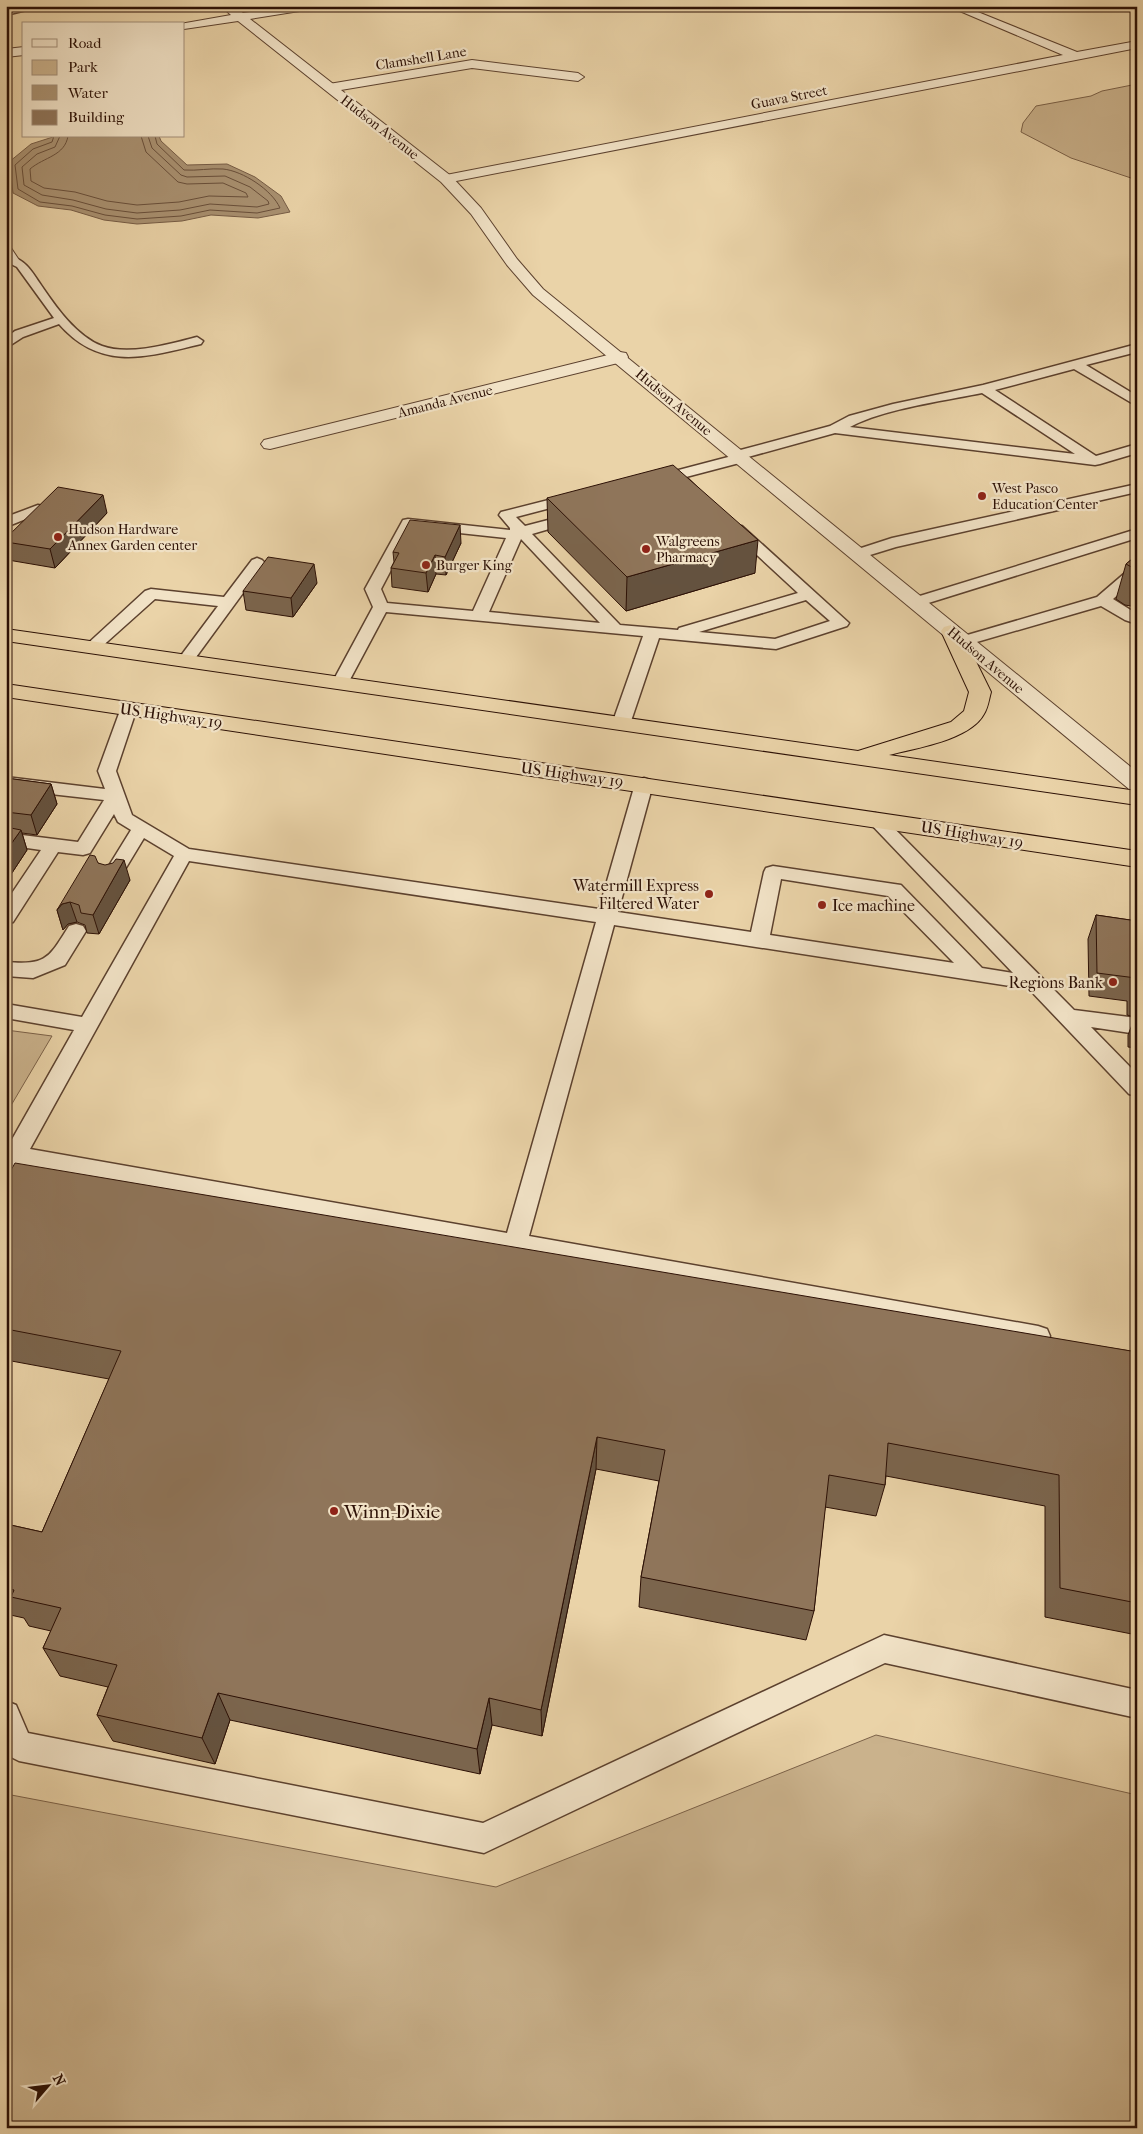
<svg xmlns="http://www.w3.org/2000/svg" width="1143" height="2134" viewBox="0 0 1143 2134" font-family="'IM FELL French Canon',serif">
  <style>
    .green { fill: #cab28c; stroke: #7b6148 }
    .water { fill: #a99171; stroke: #775d46 }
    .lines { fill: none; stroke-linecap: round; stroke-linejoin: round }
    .shore { stroke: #6a503b; stroke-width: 1 }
    .service-casing { stroke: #5c412e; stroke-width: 3 }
    .minor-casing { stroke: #5c412e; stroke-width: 2 }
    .tertiary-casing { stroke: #5c412e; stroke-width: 2 }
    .trunk-casing { stroke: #2c1005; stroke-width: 2 }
    .service { fill: #f1e2c6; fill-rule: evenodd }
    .minor { fill: #f1e2c6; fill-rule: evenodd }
    .tertiary { fill: #f1e2c6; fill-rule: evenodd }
    .trunk { fill: #ead3a8; fill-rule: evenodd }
    .wall { fill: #7b654d; stroke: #2c1005 }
    .shaded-wall { fill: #64523f; stroke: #2c1005 }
    .building { fill: #8f755a; stroke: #2c1005 }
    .poi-dot { fill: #8f2418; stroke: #f1e2c6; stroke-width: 2 }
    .labels { text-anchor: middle; stroke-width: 4.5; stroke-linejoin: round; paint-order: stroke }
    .far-street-label { font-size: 14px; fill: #2c1005; stroke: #f1e2c6 }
    .far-poi-label { font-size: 14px; fill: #2c1005; stroke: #f1e2c6; text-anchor: start }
    .street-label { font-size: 16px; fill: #2c1005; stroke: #f1e2c6 }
    .poi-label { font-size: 16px; fill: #2c1005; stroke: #f1e2c6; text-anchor: end }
    .near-poi-label { font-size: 19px; fill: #2c1005; stroke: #f1e2c6; text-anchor: start }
  </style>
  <rect width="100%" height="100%" fill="#ead3a8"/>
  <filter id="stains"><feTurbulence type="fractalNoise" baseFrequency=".004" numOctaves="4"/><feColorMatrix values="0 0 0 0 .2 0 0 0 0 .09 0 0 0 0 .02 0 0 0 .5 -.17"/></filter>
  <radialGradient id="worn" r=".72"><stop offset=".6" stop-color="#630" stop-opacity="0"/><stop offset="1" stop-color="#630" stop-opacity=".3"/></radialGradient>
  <!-- green -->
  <path class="green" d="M 1137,84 L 1137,185 L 1131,178 L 1071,158 L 1021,132 L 1023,123 L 1036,106 L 1091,96 L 1102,91 Z
    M 6,1030 L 52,1036 L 6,1114 Z
    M 876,1735 L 1137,1795 L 1137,2128 L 6,2128 L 6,1794 L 496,1887 Z"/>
  <!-- water -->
  <path class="water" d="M 56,136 L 159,136 L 161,141 L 187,165 L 227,164 L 255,177 L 281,196 L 290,212 L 258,218 L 211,215 L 182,221 L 137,224 L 104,220 L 71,210 L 38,206 L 13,193 L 9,162 L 31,144 Z"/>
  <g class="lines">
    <!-- shore -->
    <path class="shore" d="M 54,136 L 52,142 L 33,149 L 15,165 L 18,189 L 40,202 L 72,206 L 105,215 L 137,219 L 181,216 L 210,210 L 257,213 L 280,208 C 272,190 243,171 223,169 C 210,168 197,171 184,170 L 157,144 L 155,136
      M 60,136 L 55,147 L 37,154 L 22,167 L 24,185 L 42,195 L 73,200 L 106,209 L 137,213 L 180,210 L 210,204 L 257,207 L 269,204 L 268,201 L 250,187 L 225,176 L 187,177 L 181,175 L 152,148 L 148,136
      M 68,136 C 65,156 44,157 30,169 L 31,181 L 44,188 L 75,192 L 107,201 L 137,205 L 179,202 L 209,196 L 248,197 L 246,193 L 223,183 L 187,184 L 178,182 L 146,152 L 141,136"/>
    <!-- service casing -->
    <g class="service-casing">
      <path id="service" d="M 23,6 L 43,6 L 6,15 L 6,9 Z
        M 11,257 C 26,260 32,272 41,285 C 56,307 76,336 102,346 C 129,356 170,344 197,337 L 203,341 L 201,344 C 147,357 101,372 59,324 L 23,337 L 6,348 L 6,338 L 15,331 L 54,318 L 17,267 L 7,262 L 6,258 Z
        M 1137,344 L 1137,352 L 1086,365 L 1137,396 L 1137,406 L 1074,369 L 995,390 L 1096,456 L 1137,444 L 1137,453 L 1100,464 L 1095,465 L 835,433 L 748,457 L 747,461 L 686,477 L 698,489 L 696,492 L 686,492 L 669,475 L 671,472 L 732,456 L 733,452 L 830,426 L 849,416 L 893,404 L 983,385 ZM 982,393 L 1075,454 L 850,427 C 883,409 943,401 982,393 Z
        M 1137,484 L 1137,492 L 896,547 L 857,559 L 852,557 L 849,554 L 852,551 L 892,538 Z
        M 576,493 L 581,494 L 583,497 L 581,500 L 516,517 L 525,526 L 575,513 L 580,514 L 582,517 L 580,520 L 532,534 L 620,625 L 678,630 L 679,628 L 798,593 L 732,532 L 730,529 L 732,526 L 742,526 L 849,623 L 847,626 L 776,649 L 659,638 L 630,724 L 627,728 L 621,729 L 615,728 L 612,724 L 643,636 L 386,612 L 346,687 L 334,687 L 332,683 L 373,607 L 365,589 L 403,520 L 408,519 L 510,530 L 510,528 L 499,515 L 501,512 ZM 413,528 L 506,538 L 473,611 L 387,603 L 381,589 ZM 521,539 L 600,623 L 489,612 ZM 806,600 L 830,621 L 775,639 L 699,632 Z
        M 38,505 L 43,506 L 45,509 L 43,512 L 6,527 L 6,517 Z
        M 1137,529 L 1137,538 L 922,605 L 910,605 L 908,602 L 910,599 Z
        M 257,558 L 262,560 L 265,563 L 191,664 L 179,664 L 177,661 L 218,606 L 155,599 L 98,650 L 86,650 L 84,647 L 145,591 L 151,589 L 224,597 L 252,560 Z
        M 1137,565 L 1137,578 L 1113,599 L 1137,614 L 1137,624 L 1125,620 L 1101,606 L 963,646 L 957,644 L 955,641 L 957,638 L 1097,597 L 1132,567 Z
        M 129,703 L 135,704 L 137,708 L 116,771 L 132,815 L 189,849 L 599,909 L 635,784 L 638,780 L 644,778 L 650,780 L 653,784 L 618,912 L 751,932 L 764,872 L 766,868 L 773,866 L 894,884 L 901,885 L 982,968 L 1013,973 L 866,819 L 869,815 L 875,813 L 881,815 L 1074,1010 L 1137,1018 L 1137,1034 L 1091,1027 L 1137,1074 L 1137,1096 L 1129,1094 L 1029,989 L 614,925 L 529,1236 L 1038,1326 L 1047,1329 L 1050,1336 L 1047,1343 L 1038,1346 L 21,1165 L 14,1177 L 6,1180 L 6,1150 L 74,1030 L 6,1018 L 6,1004 L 82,1017 L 174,856 L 144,838 L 118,881 L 111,883 L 104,881 L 102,877 L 131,830 L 118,822 L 114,814 L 90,853 L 83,855 L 58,852 L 13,922 L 6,924 L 6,902 L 41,850 L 6,845 L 6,833 L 78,842 L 104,800 L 6,789 L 6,777 L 105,789 L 98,771 L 121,708 L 123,704 ZM 189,861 L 596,922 L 507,1233 L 30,1149 ZM 781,879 L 888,896 L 954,963 L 770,935 Z
        M 76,924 L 83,926 L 86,931 L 65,965 L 33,978 L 6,976 L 6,962 C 47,965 48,959 69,926 Z
        M 884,1635 L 1137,1690 L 1137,1718 L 885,1663 L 484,1853 L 19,1761 L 9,1756 L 6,1751 L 6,1701 L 16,1705 L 28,1733 L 483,1823 Z"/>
    </g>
    <!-- minor casing -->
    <g class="minor-casing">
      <path id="minor" d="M 948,6 L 963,6 L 1077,52 L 1137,41 L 1137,48 L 446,183 L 439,179 L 446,175 L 1063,55 Z
        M 472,60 L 578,73 L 584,77 L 578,81 L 472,68 L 329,92 L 323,88 L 329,84 Z
        M 6,247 L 11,248 L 19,260 L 16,263 L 6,265 Z
        M 620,352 L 626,353 L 628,357 L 626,361 L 270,449 L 264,448 L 261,444 L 264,440 Z"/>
    </g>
    <!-- tertiary casing -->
    <g class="tertiary-casing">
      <path id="tertiary" d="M 221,6 L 233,6 L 243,13 L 289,6 L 317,6 L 312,9 L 250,19 L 451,176 L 481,208 L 517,259 L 543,289 L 1137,772 L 1137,791 L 1129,789 L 533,295 L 507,265 L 471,214 L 441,182 L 238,21 L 184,29 L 184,24 L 180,24 L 231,15 Z
        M 24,47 L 24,55 L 6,57 L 6,49 Z"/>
    </g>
    <!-- trunk casing -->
    <g class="trunk-casing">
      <path id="trunk" d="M 951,625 L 958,627 L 961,631 L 991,692 C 989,699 988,708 984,714 C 970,740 916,748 889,755 L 1137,791 L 1137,805 L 6,641 L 6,629 L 858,751 L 951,722 L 964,711 L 969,692 L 941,631 L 944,627 Z
        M 6,684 L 1137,851 L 1137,867 L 6,697 Z"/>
    </g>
    <!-- service -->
    <use href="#service" class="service"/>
    <!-- minor -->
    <use href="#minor" class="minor"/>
    <!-- tertiary -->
    <use href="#tertiary" class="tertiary"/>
    <!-- trunk -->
    <use href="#trunk" class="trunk"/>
  </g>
  <!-- wall -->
  <path class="wall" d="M 547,498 L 755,573 L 626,611 L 548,532 Z
    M 107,513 L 55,568 L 8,560 L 6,553 L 6,538 Z
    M 461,543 L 446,575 L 436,574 L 428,592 L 392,587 L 391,568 L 394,562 L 393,552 Z
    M 1137,555 L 1137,607 L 1125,605 L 1116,599 L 1126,564 Z
    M 317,583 L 293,617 L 246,610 L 243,591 Z
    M 6,778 L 51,784 L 57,804 L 37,835 L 22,833 L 27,850 L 6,882 Z
    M 98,863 L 130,880 L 99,934 L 87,933 L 85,925 L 77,922 L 68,924 L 63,930 L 57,910 Z
    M 1096,915 L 1137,921 L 1137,1048 L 1128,1047 L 1128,1035 L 1135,1017 L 1127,1015 L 1127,1001 L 1089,996 L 1088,939 Z
    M 6,1179 L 1137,1352 L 1137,1635 L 1045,1617 L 1045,1506 L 886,1476 L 885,1485 L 876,1516 L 825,1507 L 814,1611 L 806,1640 L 639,1607 L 641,1577 L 659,1481 L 596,1469 L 542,1736 L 492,1725 L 480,1774 L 230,1720 L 215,1764 L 113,1741 L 97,1715 L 108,1687 L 60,1676 L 43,1648 L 51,1631 L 29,1626 L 24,1618 L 6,1614 L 6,1524 L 42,1532 L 109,1379 L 6,1360 Z"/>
  <!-- shaded-wall -->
  <path class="shaded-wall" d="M 103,495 L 107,513 L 55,568 L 50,549 Z
    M 460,525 L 461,543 L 446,575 L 445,557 Z
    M 758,540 L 755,573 L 626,611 L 627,577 Z
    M 435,555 L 436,574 L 428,592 L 426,573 Z
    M 314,564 L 317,583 L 293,617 L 291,598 Z
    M 51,784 L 57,804 L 37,835 L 31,815 Z
    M 21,830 L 27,850 L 6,882 L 6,851 Z
    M 124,860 L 130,880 L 99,934 L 93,915 Z
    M 70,902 L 77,922 L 68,924 L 63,930 L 57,910 L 62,904 Z
    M 597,1437 L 596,1469 L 542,1736 L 541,1710 Z
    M 218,1693 L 230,1720 L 215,1764 L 202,1738 Z
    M 489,1698 L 492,1725 L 480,1774 L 477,1749 Z"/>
  <!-- building -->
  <path class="building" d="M 673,465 L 758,540 L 627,577 L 547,498 Z
    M 58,487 L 103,495 L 50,549 L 6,542 L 6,538 Z
    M 410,520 L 460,525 L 445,557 L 435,555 L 426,573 L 391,568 L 399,553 L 393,552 Z
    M 1137,555 L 1137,570 L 1126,564 Z
    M 268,557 L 314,564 L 291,598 L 243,591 Z
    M 6,778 L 51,784 L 31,815 L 6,812 Z
    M 6,827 L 21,830 L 6,851 Z
    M 90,855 L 95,856 L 98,863 L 105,865 L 113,863 L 116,859 L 124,860 L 93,915 L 81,913 L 79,905 L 70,902 L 62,904 L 57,910 Z
    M 1096,915 L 1137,921 L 1137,992 L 1136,992 L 1136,978 L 1097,973 Z
    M 15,1163 L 1137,1352 L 1137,1603 L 1060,1588 L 1059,1475 L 888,1443 L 885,1485 L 829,1475 L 814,1611 L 641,1577 L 665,1450 L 597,1437 L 541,1710 L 489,1698 L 477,1749 L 218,1693 L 202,1738 L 97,1715 L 117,1665 L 43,1648 L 61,1608 L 11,1597 L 14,1590 L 6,1588 L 6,1524 L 42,1532 L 121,1351 L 6,1329 L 6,1179 Z"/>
  <!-- markers -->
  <g class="poi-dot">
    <circle cx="982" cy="496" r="5"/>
    <circle cx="58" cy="537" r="5"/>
    <circle cx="646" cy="549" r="5"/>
    <circle cx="426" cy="565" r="5"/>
    <circle cx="709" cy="894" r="5"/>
    <circle cx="822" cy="905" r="5"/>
    <circle cx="1113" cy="982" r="5"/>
    <circle cx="334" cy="1511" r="5"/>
  </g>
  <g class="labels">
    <!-- far-street labels -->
    <g class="far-street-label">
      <text transform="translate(421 58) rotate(-9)" y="5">Clamshell Lane</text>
      <text transform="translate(789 97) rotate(-11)" y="5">Guava Street</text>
      <text transform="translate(380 127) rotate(38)" y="5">Hudson Avenue</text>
      <text transform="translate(445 401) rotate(-14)" y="5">Amanda Avenue</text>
      <text transform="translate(674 402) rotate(40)" y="5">Hudson Avenue</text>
      <text transform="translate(986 660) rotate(40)" y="5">Hudson Avenue</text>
    </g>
    <!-- far-poi labels -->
    <g class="far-poi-label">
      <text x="992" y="493">West Pasco<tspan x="992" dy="16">Education Center</tspan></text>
      <text x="68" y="534">Hudson Hardware<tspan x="68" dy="16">Annex Garden center</tspan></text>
      <text x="656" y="546">Walgreens<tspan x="656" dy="16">Pharmacy</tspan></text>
      <text x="436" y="570">Burger King</text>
    </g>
    <!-- street labels -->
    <g class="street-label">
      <text transform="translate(171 715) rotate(8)" y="6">US Highway 19</text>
      <text transform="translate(572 774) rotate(8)" y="6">US Highway 19</text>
      <text transform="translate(972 834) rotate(9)" y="6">US Highway 19</text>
    </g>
    <!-- poi labels -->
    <g class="poi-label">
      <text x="699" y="891">Watermill Express<tspan x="699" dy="18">Filtered Water</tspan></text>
      <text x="832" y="911" text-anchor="start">Ice machine</text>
      <text x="1103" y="988">Regions Bank</text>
    </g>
    <!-- near-poi labels -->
    <g class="near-poi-label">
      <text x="344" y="1518">Winn-Dixie</text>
    </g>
  </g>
  <!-- margin -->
  <rect width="1143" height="2134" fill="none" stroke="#ead3a8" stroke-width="25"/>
  <rect x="8" y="8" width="1128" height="2119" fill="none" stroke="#2c1005" stroke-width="2.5"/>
  <rect x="12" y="12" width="1118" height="2109" fill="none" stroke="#2c1005"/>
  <!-- legend -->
  <rect x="22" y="22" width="162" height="115" fill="#f1e2c6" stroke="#a28e79"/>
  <rect x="32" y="39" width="25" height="8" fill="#f1e2c6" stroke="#a28e79"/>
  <text x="68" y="48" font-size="15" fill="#2c1005">Road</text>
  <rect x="32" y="60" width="25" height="15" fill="#cab28c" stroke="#a28e79"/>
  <text x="68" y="72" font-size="15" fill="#2c1005">Park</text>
  <rect x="32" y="85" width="25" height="15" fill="#a99171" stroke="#a28e79"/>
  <text x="68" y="98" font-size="15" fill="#2c1005">Water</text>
  <rect x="32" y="110" width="25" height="15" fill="#8f755a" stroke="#a28e79"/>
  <text x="68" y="122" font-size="15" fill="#2c1005">Building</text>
  <!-- north arrow -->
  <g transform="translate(48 2086) rotate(62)" stroke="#f1e2c6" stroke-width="4" paint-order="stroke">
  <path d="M0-4L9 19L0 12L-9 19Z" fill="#2c1005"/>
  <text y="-8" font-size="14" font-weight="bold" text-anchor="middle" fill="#2c1005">N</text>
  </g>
  <rect width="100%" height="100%" filter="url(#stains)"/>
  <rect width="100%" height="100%" fill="url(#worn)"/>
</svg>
